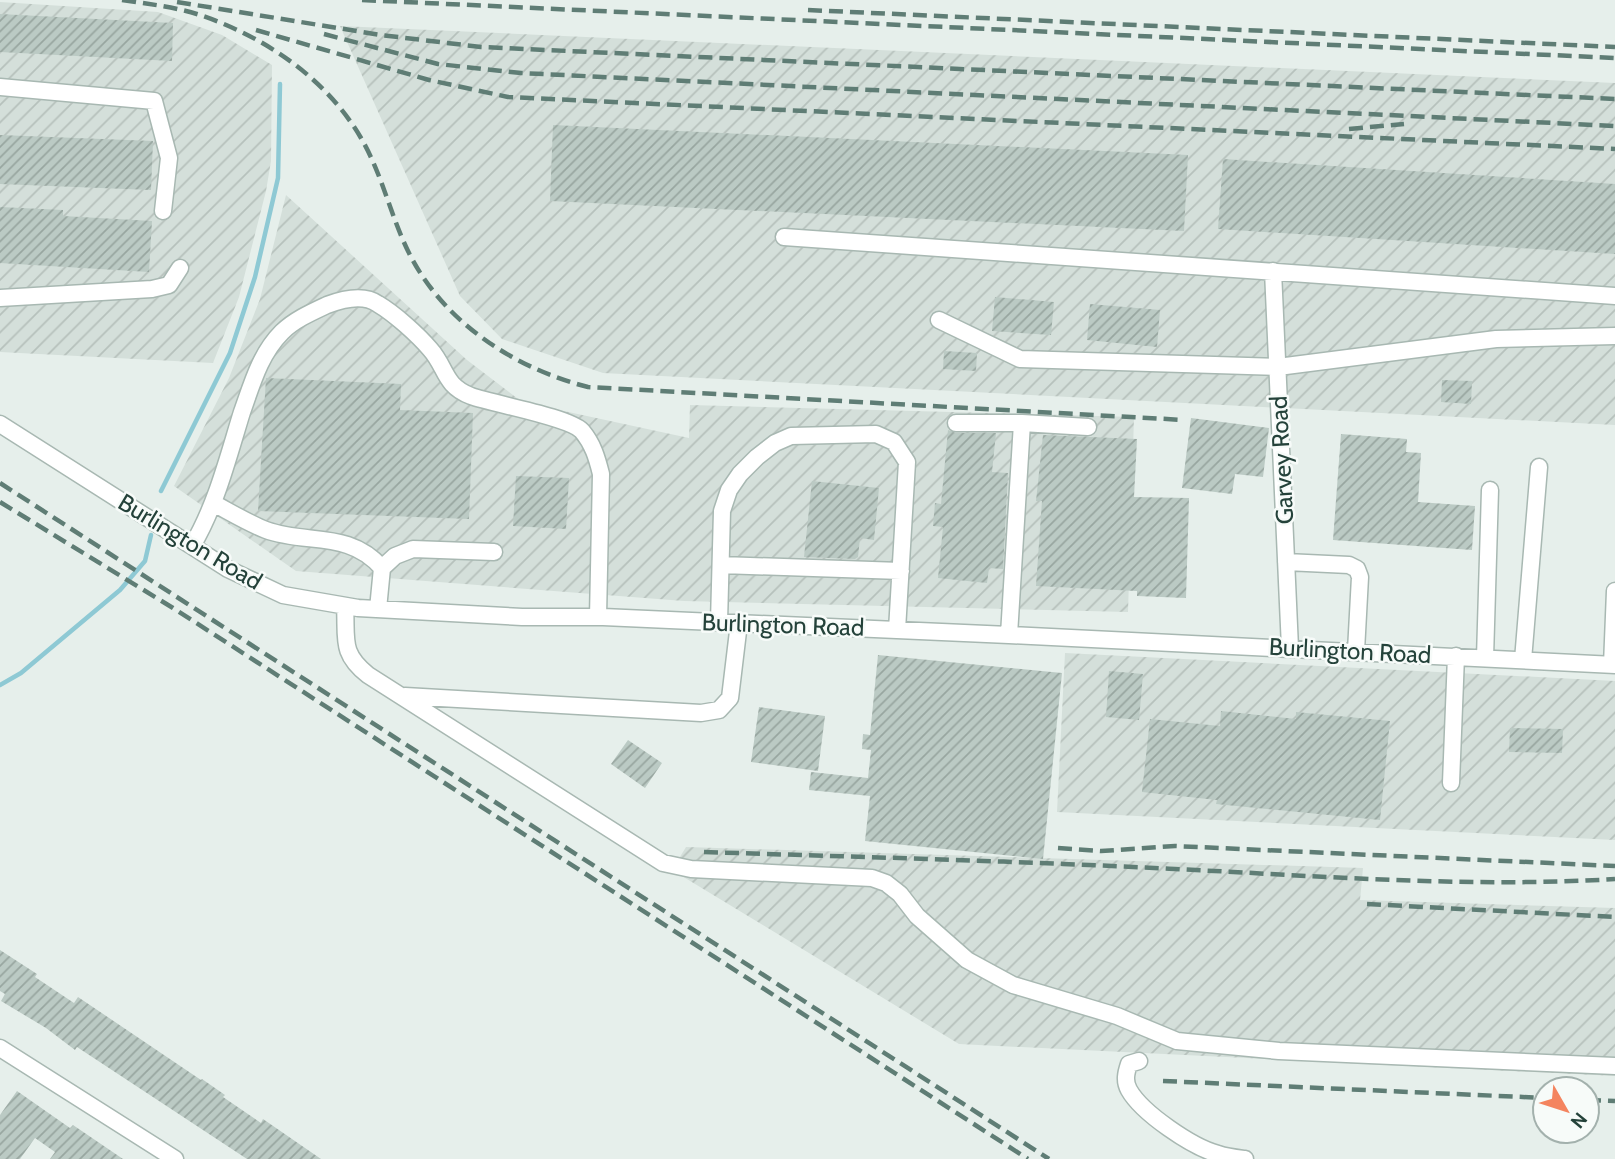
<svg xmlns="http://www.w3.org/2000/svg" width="1615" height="1159" viewBox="0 0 1615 1159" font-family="Cabin,sans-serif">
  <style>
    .industrial { fill: url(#industrial-furrows) }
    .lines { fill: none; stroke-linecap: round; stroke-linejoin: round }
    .stream { stroke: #8ec9d4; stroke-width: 4.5 }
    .building { fill: url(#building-hatch) }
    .minor-casing { stroke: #a8b8b2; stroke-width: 19 }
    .minor { stroke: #fff; stroke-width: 16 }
    .rail { stroke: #5f7d75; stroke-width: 4.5; stroke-dasharray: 14 7; stroke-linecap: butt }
    .labels { text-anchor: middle; stroke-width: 5; stroke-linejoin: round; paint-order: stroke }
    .street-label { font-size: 24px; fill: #24423a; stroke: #f7fbf9 }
  </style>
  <defs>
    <pattern id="industrial-furrows" width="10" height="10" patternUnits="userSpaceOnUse" patternTransform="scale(1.75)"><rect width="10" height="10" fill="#d4dfda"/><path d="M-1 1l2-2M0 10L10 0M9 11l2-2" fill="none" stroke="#b6c1bc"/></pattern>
    <pattern id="building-hatch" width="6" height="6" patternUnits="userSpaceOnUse" patternTransform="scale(1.75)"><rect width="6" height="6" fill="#bbcac4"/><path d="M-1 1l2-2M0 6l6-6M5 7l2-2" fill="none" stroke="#98a6a0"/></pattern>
  </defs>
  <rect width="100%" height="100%" fill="#e6efeb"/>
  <!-- industrial -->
  <path class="industrial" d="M 0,2 L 158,12 L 222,35 L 272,65 L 271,161 L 266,191 L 239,297 L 213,363 L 0,352 Z
    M 340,26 L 1615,83 L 1615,425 L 603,373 L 502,339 L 460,296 Z
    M 286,195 L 467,360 L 522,402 L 689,438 L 690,405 L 1134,417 L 1128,612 L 684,601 L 296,571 L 174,486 L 229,378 L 260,299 Z
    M 1065,653 L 1615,681 L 1615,840 L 1057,812 Z
    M 686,847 L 1363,868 L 1360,900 L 1615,908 L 1615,1076 L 959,1044 L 672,870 Z"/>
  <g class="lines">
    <!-- stream -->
    <path class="stream" d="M 161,491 L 230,353 L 255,277 L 278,178 L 280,84
      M 0,685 L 21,673 L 120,590 L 145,561 L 151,535"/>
  </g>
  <!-- building -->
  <path class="building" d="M 0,14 L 173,23 L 172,61 L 0,52 Z
    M 553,125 L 1188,155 L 1184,231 L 550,201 Z
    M 0,135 L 153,141 L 151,190 L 0,184 Z
    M 1223,159 L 1615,184 L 1615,254 L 1218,229 Z
    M 0,207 L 63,210 L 63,216 L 152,221 L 149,272 L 0,263 Z
    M 995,297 L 1054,302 L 1051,335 L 992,331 Z
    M 1090,304 L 1160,310 L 1157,347 L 1087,340 Z
    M 944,351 L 977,353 L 976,371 L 943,369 Z
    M 266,378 L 401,384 L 400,410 L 473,413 L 469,519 L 258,511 Z
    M 1442,380 L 1472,381 L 1471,404 L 1441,402 Z
    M 1191,418 L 1269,428 L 1263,477 L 1235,474 L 1232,494 L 1182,488 Z
    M 948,430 L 956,433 L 996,433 L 992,472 L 1008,473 L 1003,569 L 989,568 L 987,583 L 938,578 L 943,527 L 933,526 L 935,503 L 941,504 Z
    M 1341,434 L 1407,439 L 1406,452 L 1421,453 L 1418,502 L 1475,506 L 1472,550 L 1333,540 Z
    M 1043,435 L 1137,439 L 1134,497 L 1189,498 L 1186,598 L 1137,596 L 1137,591 L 1036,586 L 1042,501 L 1036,501 Z
    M 516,476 L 569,478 L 566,529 L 513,526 Z
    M 812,481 L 879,488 L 874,540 L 860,538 L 858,557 L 855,559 L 804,557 Z
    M 878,655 L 1062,673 L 1043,859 L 865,841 L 870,796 L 809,790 L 811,772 L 868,778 L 871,750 L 862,749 L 863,734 L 870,735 Z
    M 1109,671 L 1143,674 L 1139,720 L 1106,717 Z
    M 759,707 L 825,716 L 818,771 L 751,762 Z
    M 1221,711 L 1296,719 L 1296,712 L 1390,721 L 1380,820 L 1216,804 L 1217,800 L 1142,792 L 1150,719 L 1220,726 Z
    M 1510,728 L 1563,729 L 1562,753 L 1509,752 Z
    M 628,740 L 662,763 L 645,788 L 611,764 Z
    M 0,950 L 37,974 L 35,977 L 74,1003 L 78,997 L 201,1080 L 202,1079 L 225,1095 L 223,1097 L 261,1123 L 263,1119 L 321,1159 L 247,1159 L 77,1047 L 75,1050 L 46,1028 L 1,1001 L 5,994 L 0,991 Z
    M 17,1091 L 70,1128 L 73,1125 L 123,1159 L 50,1159 L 55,1152 L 35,1138 L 20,1159 L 0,1159 L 0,1115 Z"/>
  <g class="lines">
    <!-- minor casing -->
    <g class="minor-casing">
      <path id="minor" d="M 0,87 L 154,101 L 169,158 L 163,211
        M 784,237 L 1615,296
        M 1273,271 L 1290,648
        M 0,298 L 152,289 L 169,285 L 180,268
        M 939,320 L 1020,359 L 1278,367 L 1496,339 L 1615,336
        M 956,423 L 1022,423
        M 0,424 L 228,569 L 283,595 L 358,608 L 522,617 L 603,617 L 1009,635 L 1615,665
        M 213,503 C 230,512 248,523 266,530 C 307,545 349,530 382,568 L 378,609
        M 192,546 C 216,506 228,457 242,412 C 252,384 260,354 282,332 C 294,320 312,312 327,305 C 343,299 364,294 378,304 C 395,314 418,335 430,349 C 447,368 443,385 471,396 C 493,404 569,417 582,431 C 593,444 597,458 601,474 L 598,617
        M 1286,562 L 1349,565 L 1357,569 L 1360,577 L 1356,651
        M 721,565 L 901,571
        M 382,568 L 395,556 L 413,549 L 494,552
        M 345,606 C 347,639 340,653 368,675 L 663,863 L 691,869 L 872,878 L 886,883 L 900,894 L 917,916 L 967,960 L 1013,985 L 1117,1016 L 1177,1041 L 1279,1051 L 1615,1066
        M 719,622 L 722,511 L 729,490 L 740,474 L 757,457 L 775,443 L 791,436 L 876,434 L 894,442 L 907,462 L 897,630
        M 1009,635 L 1022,423 L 1088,427
        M 1485,658 L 1490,490
        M 1523,660 L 1539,467
        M 1612,665 L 1615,591
        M 405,696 L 701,713 L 719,710 L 730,698 L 739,623
        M 1451,783 L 1456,656
        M 0,1048 L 175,1159
        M 1139,1061 L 1129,1064 C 1126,1073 1124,1081 1129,1090 C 1142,1113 1192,1147 1218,1154 C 1226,1157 1236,1158 1245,1159"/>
    </g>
    <!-- minor -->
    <use href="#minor" class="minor"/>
    <!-- rail -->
    <path class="rail" d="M 122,0 C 149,4 175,7 200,15 C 265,37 326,78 361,138 C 382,174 390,214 408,251 C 442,321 513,368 588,387 L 1184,420
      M 362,0 L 1615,58
      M 177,2 L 381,35 L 481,47 L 1615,99
      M 808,10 L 1615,47
      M 256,30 L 429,80 L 508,97 L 1615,149
      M 324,34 L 438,64 L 521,73 L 1615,126
      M 1349,129 L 1404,124
      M 0,483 L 1049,1159
      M 0,502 L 173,608 L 1028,1159
      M 1058,848 L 1101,851 L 1175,846 L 1615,866
      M 704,852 C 861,857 1018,861 1175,869 C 1321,876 1469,888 1615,879
      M 1367,904 L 1615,917
      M 1163,1081 L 1545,1098
      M 1587,1100 L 1615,1101"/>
  </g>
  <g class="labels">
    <!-- street labels -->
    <g class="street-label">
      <text transform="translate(1282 460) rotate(-93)" y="8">Garvey Road</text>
      <text transform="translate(190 542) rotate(31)" y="8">Burlington Road</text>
      <text transform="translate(783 625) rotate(2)" y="8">Burlington Road</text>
      <text transform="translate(1350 651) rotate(3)" y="8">Burlington Road</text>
    </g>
  </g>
  <!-- north arrow -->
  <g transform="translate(1566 1110) rotate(129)"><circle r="33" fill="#f7fbf9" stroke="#a3b1ad" stroke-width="2"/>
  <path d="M0-5L12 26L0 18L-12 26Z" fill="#f4845f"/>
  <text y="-10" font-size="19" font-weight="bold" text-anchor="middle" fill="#24423a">N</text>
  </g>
</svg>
